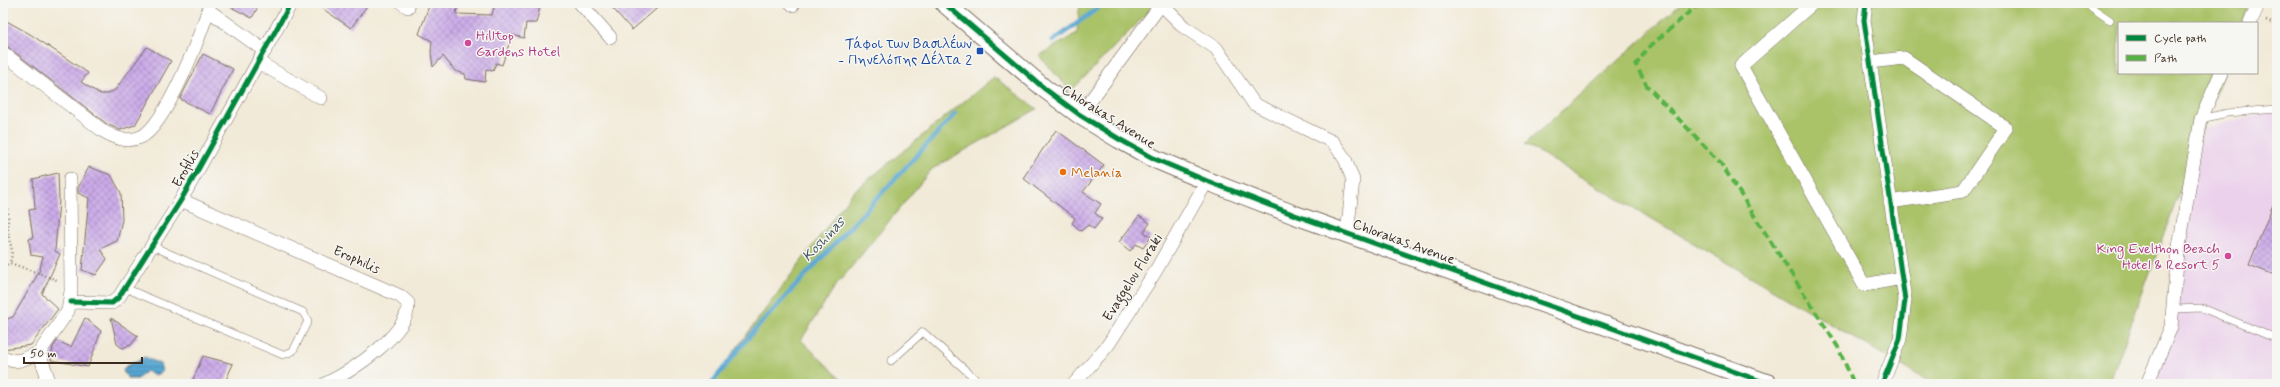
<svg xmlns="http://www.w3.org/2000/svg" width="2280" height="387" viewBox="0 0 2280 387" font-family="Mynerve,sans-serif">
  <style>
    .built { fill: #ebd1eb }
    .green { fill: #aac369; stroke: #727644 }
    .water { fill: url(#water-rules); stroke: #4a6878 }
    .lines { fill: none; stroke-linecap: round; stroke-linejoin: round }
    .stream { stroke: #59a7d3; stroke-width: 4.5 }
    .building { fill: url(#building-cross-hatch) }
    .service-casing { stroke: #7b6d5f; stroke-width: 8 }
    .minor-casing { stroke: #7b6d5f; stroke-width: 14 }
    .secondary-casing { stroke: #7b6d5f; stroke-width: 20 }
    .path { stroke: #7b6d5f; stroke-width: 2.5; stroke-dasharray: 1 3; stroke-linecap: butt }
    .service { stroke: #fff; stroke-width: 7 }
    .minor { stroke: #fff; stroke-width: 13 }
    .secondary { stroke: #fff; stroke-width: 18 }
    .quiet { stroke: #57b245; stroke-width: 4; stroke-dasharray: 8 4; stroke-linecap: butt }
    .cycleway-casing { stroke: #f6f6f2; stroke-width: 8 }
    .cycleway { stroke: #00873e; stroke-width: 5 }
    .hotel-dot { fill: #d1479c; stroke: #f6f6f2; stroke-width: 1.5 }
    .transit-dot { fill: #1a4fb4; stroke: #f6f6f2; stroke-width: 1.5 }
    .food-dot { fill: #e8710a; stroke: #f6f6f2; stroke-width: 1.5 }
    .labels { text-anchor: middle; stroke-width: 3; stroke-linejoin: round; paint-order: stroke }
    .hotel-label { font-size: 14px; fill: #b23c85; stroke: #f6f6f2; text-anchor: start }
    .transit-label { font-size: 14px; fill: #164399; stroke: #f6f6f2; text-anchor: end }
    .street-label { font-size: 14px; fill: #3b2a1e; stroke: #f6f6f2 }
    .food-label { font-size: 14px; fill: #c56008; stroke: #f6f6f2; text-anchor: start }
    .water-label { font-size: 15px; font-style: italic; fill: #46565d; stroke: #f6f6f2 }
  </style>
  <defs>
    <pattern id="water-rules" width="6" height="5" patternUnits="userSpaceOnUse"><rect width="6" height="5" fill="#59a7d3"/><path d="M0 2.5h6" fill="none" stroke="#4b88ab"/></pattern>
    <pattern id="building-cross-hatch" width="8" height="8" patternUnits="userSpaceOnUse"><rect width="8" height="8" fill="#cbabe9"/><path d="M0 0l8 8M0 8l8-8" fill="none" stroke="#a68bbc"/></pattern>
  </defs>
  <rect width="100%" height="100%" fill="#f6f6f2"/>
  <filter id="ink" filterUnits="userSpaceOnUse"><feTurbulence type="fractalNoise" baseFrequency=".025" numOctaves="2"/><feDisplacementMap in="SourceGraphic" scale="8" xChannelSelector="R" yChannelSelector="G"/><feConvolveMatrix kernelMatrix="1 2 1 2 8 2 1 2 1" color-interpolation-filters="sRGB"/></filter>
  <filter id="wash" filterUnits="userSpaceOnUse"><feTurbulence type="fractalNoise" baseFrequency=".012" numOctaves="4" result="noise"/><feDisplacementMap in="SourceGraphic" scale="16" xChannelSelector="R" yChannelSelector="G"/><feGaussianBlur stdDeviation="0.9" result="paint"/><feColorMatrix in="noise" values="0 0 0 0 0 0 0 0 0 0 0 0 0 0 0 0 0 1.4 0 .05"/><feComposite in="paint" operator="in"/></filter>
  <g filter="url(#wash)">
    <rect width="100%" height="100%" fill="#f2ead8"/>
    <!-- built -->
    <path class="built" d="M 2277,109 L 2277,384 L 2156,384 L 2203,129 Z"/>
    <!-- green -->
    <path class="green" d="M 1080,3 L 1157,3 L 1071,91 L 1039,56 L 1077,33 Z
      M 1682,3 L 2238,3 L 2247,8 L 2242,23 L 2119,23 L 2119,73 L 2223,73 L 2109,384 L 1933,384 L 1525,144 Z
      M 994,77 L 1037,109 L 932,169 L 834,288 L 801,340 L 846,384 L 710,384 L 852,193 Z"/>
    <!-- water -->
    <path class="water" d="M 145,357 L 160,364 L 162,371 L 158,374 L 153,375 L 146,371 L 138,379 L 128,379 L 123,371 L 125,367 Z"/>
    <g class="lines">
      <!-- stream -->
      <path class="stream" d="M 1053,41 L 1098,8 L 1101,3
        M 711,384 L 752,333 L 955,114"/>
    </g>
    <g id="blocks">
      <!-- building -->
      <path class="building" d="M 223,3 L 260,3 L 252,18 Z
        M 314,3 L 369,3 L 351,28 Z
        M 430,3 L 458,3 L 456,14 L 492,15 L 495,3 L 541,3 L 536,23 L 526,23 L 524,38 L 512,35 L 502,65 L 496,63 L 493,71 L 486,69 L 485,82 L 466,79 L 465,74 L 455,71 L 443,56 L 433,67 L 431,52 L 432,41 L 419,34 Z
        M 608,3 L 663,3 L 632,30 Z
        M 3,19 L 30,34 L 88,73 L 81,82 L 100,94 L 107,94 L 115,90 L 147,47 L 171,61 L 135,125 L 120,130 L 107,124 L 8,47 L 3,45 Z
        M 203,54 L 233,69 L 210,114 L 180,99 Z
        M 1056,130 L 1104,165 L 1083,192 L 1101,204 L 1095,213 L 1102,219 L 1094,229 L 1088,225 L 1081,231 L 1072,223 L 1075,218 L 1023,178 Z
        M 89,167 L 111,175 L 121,193 L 122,220 L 117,241 L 100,249 L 107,259 L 96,275 L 82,270 L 89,198 L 78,193 L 78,188 Z
        M 58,173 L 59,200 L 55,251 L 60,254 L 42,294 L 58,309 L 31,345 L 3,349 L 3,320 L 13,317 L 39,272 L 43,257 L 31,255 L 29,239 L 33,238 L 29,210 L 35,209 L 33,179 Z
        M 2276,197 L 2277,197 L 2277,276 L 2249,265 Z
        M 1139,216 L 1150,223 L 1144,232 L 1151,237 L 1143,248 L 1136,244 L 1130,251 L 1119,242 Z
        M 85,318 L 101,331 L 88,367 L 51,360 L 53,347 L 57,341 L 71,347 Z
        M 111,318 L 138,336 L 131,345 L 122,348 L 117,344 Z
        M 203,356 L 233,364 L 224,384 L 191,384 Z"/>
    </g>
  </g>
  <g filter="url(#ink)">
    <use href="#blocks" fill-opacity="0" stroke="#7b6d5f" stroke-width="1"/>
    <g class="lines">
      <!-- service casing -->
      <g class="service-casing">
        <path id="service" d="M 2085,3 L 2110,20
          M 2201,119 L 2227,113 L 2277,109
          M 125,288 L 283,355 L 293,351 L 308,321 L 303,312 L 152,246
          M 2174,309 L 2202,308 L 2277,339
          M 891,361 L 923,332 L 981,384"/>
      </g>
      <!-- minor casing -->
      <g class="minor-casing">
        <path id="minor" d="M 402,3 L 408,7
          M 580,3 L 610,37
          M 791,3 L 793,5
          M 1813,3 L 1741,66 L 1864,285 L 1902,278
          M 1866,3 L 1864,20 L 1905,300 L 1900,339 L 1882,384
          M 1161,4 L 1184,27 L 1216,48 L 1254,104 L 1333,142 L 1345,159 L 1353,180 L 1347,234
          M 208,10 L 265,51
          M 2250,23 L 2259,3
          M 3,53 L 103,131 C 115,138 127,143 141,137 C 166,125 203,31 210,3
          M 258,62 L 321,98
          M 1870,62 L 1904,58 L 2006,128 L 1963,191 L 1890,202
          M 1080,115 L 1162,3
          M 181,200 L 400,296 L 408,303 C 410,334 350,372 325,384
          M 71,302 L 112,303 L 119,297 L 181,200 L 291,3
          M 39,353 L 47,375 L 42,384
          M 3,357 L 13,361 L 21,360 L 39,353 L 68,311 L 71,291 L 70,179
          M 1074,384 L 1108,345 L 1155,272 L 1207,181
          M 2147,384 L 2171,327 L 2178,252 L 2201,119 L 2221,73"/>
      </g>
      <!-- secondary casing -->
      <g class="secondary-casing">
        <path id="secondary" d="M 944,3 L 1045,89 L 1080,115 L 1119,139 L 1155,159 L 1207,181 L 1295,215 L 1769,384"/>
      </g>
      <!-- path -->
      <path class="path" d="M 2266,21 L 2277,25
        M 3,202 C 11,212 7,218 8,229 C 8,244 15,246 10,263
        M 3,266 L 10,263 L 57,280"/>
      <!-- service -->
      <use href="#service" class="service"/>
      <!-- minor -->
      <use href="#minor" class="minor"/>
      <!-- secondary -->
      <use href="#secondary" class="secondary"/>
      <!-- quiet -->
      <path class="quiet" d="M 1700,3 L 1648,48 L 1636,65 L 1647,86 L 1720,162 L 1838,347 L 1854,384"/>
      <!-- cycleway casing -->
      <g class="cycleway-casing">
        <path id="cycleway" d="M 944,3 L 1045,89 L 1080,115 L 1119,139 L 1155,159 L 1207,181 L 1295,215 L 1769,384
          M 1866,3 L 1864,20 L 1905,300 L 1900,339 L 1882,384
          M 71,302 L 112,303 L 119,297 L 181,200 L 291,3"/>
      </g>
      <!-- cycleway -->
      <use href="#cycleway" class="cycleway"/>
    </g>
  </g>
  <!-- markers -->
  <g class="hotel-dot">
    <circle cx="468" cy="43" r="4"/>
    <circle cx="2228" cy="256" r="4"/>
  </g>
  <rect class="transit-dot" x="976" y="47" width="8" height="8" rx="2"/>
  <circle class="food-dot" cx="1063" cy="172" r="4"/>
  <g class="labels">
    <!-- hotel labels -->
    <g class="hotel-label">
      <text x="476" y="40">Hilltop<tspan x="476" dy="16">Gardens Hotel</tspan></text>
      <text x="2220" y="253" text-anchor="end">King Evelthon Beach<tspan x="2220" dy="16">Hotel &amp; Resort 5</tspan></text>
    </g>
    <!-- transit labels -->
    <g class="transit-label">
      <text x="972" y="48">Τάφοι των Βασιλέων<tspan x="972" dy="16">- Πηνελόπης Δέλτα 2</tspan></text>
    </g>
    <!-- street labels -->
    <g class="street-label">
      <text transform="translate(1109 116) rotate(32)" y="5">Chlorakas Avenue</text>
      <text transform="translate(185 168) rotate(-61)" y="5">Erofilis</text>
      <text transform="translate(1404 241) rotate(20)" y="5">Chlorakas Avenue</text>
      <text transform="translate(357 259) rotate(24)" y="5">Erophilis</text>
      <text transform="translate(1132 277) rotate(-58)" y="5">Evaggelou Floraki</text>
    </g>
    <!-- food labels -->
    <g class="food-label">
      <text x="1071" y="177">Melania</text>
    </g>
    <!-- water labels -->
    <g class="water-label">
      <text transform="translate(823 239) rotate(-47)" y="5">Koshinas</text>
    </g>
  </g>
  <!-- margin -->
  <rect width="2280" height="387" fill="none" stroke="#f6f6f2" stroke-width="16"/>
  <!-- legend -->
  <rect x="2118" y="22" width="140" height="52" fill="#f6f6f2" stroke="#aba49d"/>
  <rect x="2126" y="35" width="20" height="6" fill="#00873e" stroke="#aba49d"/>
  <text x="2154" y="42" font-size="12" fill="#3b2a1e">Cycle path</text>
  <rect x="2126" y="55" width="20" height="6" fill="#57b245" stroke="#aba49d"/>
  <text x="2154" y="62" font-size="12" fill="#3b2a1e">Path</text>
  <!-- scale -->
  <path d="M24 357v6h118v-6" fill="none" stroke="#3b2a1e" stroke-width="2"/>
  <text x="30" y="357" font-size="12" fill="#3b2a1e" stroke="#f6f6f2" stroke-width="3" paint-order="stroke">50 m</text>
</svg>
